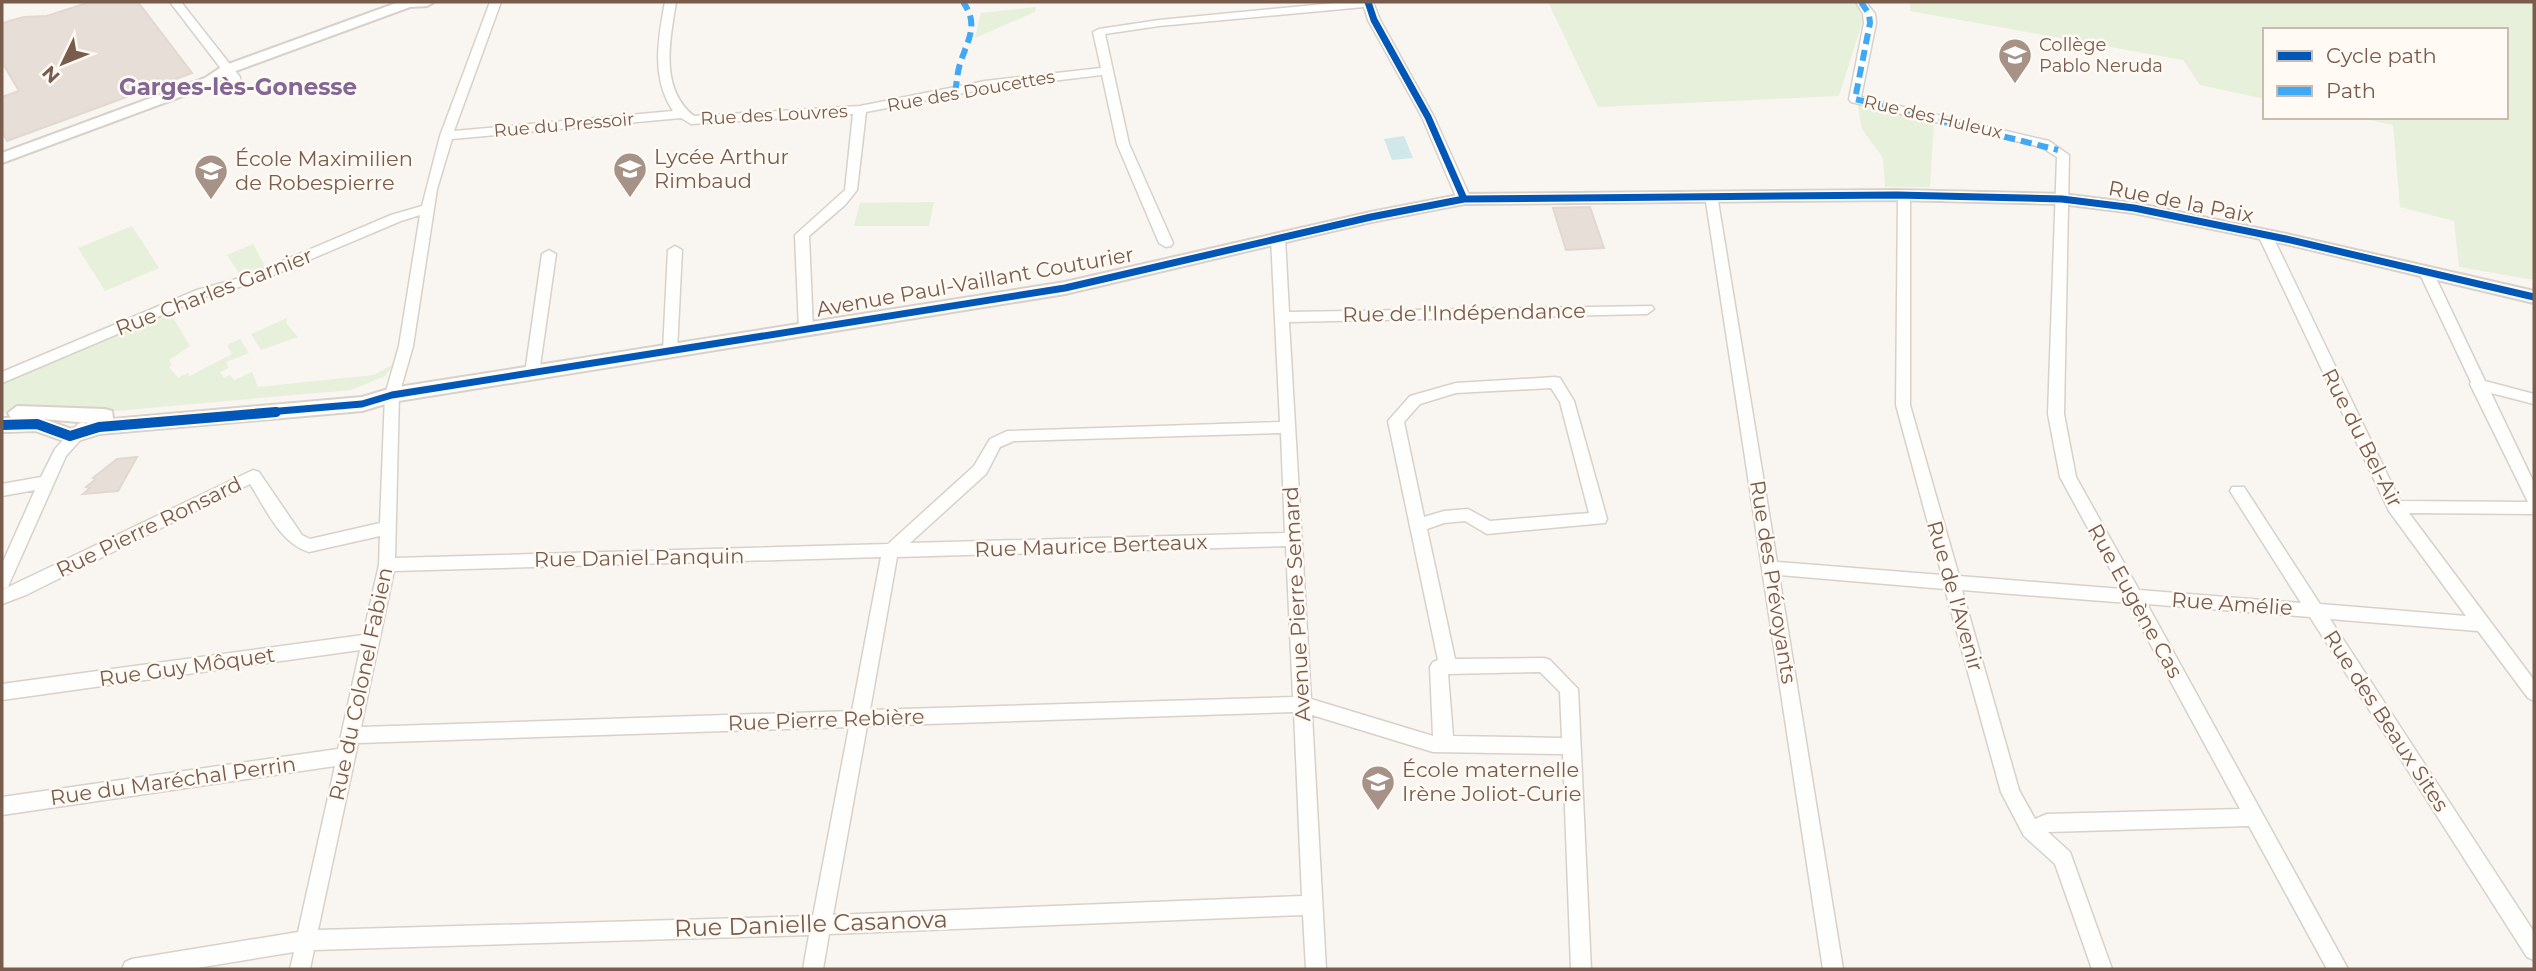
<svg xmlns="http://www.w3.org/2000/svg" width="2536" height="971" viewBox="0 0 2536 971" font-family="Montserrat,sans-serif">
  <style>
    .green { fill: #e7f0db }
    .water { fill: #d0e8ea }
    .building { fill: #e6ded7; stroke: #e2d8d2; stroke-width: 2 }
    .lines { fill: none; stroke-linecap: round; stroke-linejoin: round }
    .minor-casing { stroke: #d7d1cb; stroke-width: 3 }
    .tertiary-casing { stroke: #d7d1cb; stroke-width: 4 }
    .minor { fill: #fefefd; fill-rule: evenodd }
    .tertiary { fill: #fefefd; fill-rule: evenodd }
    .quiet { stroke: #3fa9f5; stroke-width: 6; stroke-dasharray: 11 6; stroke-linecap: butt }
    .cycleway-far1-casing { stroke: #fffaf3; stroke-width: 10 }
    .cycleway-casing { stroke: #fffaf3; stroke-width: 14 }
    .cycleway-far1 { stroke: #0057b8; stroke-width: 7 }
    .cycleway { stroke: #0057b8; stroke-width: 10 }
    .labels { text-anchor: middle; stroke-width: 5; stroke-linejoin: round; paint-order: stroke }
    .far-poi-label { font-size: 18px; fill: #7a5c4d; stroke: #fffaf3; text-anchor: start }
    .far-street-label { font-size: 18px; fill: #7a5c4d; stroke: #fffaf3 }
    .poi-label { font-size: 21px; fill: #7a5c4d; stroke: #fffaf3; text-anchor: start }
    .street-label { font-size: 21px; fill: #7a5c4d; stroke: #fffaf3 }
    .far-district-label { font-size: 23px; font-weight: bold; fill: #846695; stroke: #fffaf3 }
    .near-street-label { font-size: 24px; fill: #7a5c4d; stroke: #fffaf3 }
  </style>
  <rect width="100%" height="100%" fill="#f9f5f0"/>
  <!-- green -->
  <path class="green" d="M 1548,2 L 1855,2 L 1863,20 L 1839,96 L 1598,107 Z
    M 1910,2 L 2534,2 L 2534,280 L 2459,267 L 2454,221 L 2400,207 L 2393,125 L 2355,117 L 2506,117 L 2506,30 L 2265,30 L 2265,99 L 2200,85 L 2183,60 L 1910,11 Z
    M 1036,7 L 1035,12 L 975,38 L 981,13 Z
    M 1857,102 L 1934,120 L 1930,187 L 1885,187 L 1883,158 L 1862,129 Z
    M 934,202 L 929,226 L 854,226 L 860,203 Z
    M 132,226 L 159,268 L 105,291 L 78,248 Z
    M 253,244 L 265,266 L 256,271 L 239,273 L 227,255 Z
    M 163,314 L 172,316 L 190,346 L 169,360 L 172,365 L 169,367 L 178,378 L 188,373 L 190,376 L 232,354 L 227,345 L 240,339 L 249,353 L 226,362 L 229,368 L 220,372 L 224,378 L 230,375 L 234,380 L 252,372 L 258,387 L 374,375 L 395,363 L 385,376 L 351,390 L 81,414 L 45,408 L 2,413 L 2,383 Z
    M 287,318 L 286,323 L 298,337 L 261,350 L 251,334 Z"/>
  <!-- water -->
  <path class="water" d="M 1404,136 L 1413,158 L 1392,160 L 1384,139 Z"/>
  <!-- building -->
  <path class="building" d="M 90,2 L 138,2 L 192,73 L 7,141 L 2,131 L 2,97 L 19,91 L 2,62 L 2,23 L 24,17 L 47,16 Z
    M 1590,207 L 1604,248 L 1566,250 L 1553,208 Z
    M 137,457 L 118,491 L 83,494 L 90,488 L 86,487 L 96,479 L 93,478 L 117,459 Z"/>
  <g class="lines">
    <!-- minor casing -->
    <g class="minor-casing">
      <path id="minor" d="M 170,2 L 181,2 L 240,77 L 240,83 L 232,83 Z
        M 490,2 L 501,2 L 454,131 L 673,111 C 651,78 658,39 665,2 L 676,2 C 670,41 659,88 694,116 L 860,106 L 985,81 L 1101,68 L 1093,32 L 1099,29 L 1159,20 L 1346,2 L 1373,2 L 1380,20 L 1434,117 L 1471,199 L 1469,202 L 1464,203 L 1457,199 L 1422,117 L 1368,20 L 1364,7 L 1159,26 L 1105,34 L 1129,144 L 1173,243 L 1171,246 L 1166,247 L 1159,243 L 1117,144 L 1102,75 L 985,89 L 866,112 L 857,190 L 845,205 L 809,236 L 813,330 L 806,335 L 799,330 L 795,235 L 845,190 L 853,114 L 691,124 L 681,118 L 452,139 L 437,189 L 413,346 L 399,395 L 395,558 L 888,544 L 974,466 L 990,439 L 1007,431 L 1280,422 L 1271,238 L 1278,234 L 1285,238 L 1289,312 L 1652,306 L 1654,309 L 1647,314 L 1289,322 L 1311,699 L 1433,736 L 1430,667 L 1433,662 L 1438,660 L 1388,421 L 1410,396 L 1456,383 L 1555,377 L 1560,378 L 1574,401 L 1607,519 L 1605,523 L 1487,534 L 1465,521 L 1444,523 L 1427,529 L 1455,659 L 1544,658 L 1550,660 L 1578,689 L 1591,969 L 1571,969 L 1563,754 L 1433,752 L 1312,715 L 1326,969 L 1306,969 L 1303,915 L 829,934 L 823,969 L 803,969 L 809,935 L 314,950 L 310,969 L 290,969 L 294,952 L 191,969 L 122,969 L 125,962 L 132,959 L 298,932 L 335,766 L 2,815 L 2,797 L 338,749 L 360,650 L 2,700 L 2,684 L 363,635 L 379,565 L 380,536 L 309,552 C 280,543 266,509 250,484 L 26,595 L 2,604 L 2,590 L 253,470 L 259,472 L 302,535 L 310,539 L 380,523 L 385,395 L 399,346 L 420,215 L 401,221 L 257,282 L 207,296 L 2,383 L 2,372 L 197,290 L 247,276 L 391,215 L 422,206 L 440,136 ZM 1551,388 L 1560,402 L 1589,513 L 1490,521 L 1468,509 L 1444,511 L 1424,517 L 1404,422 L 1420,404 L 1456,393 ZM 1281,433 L 1285,533 L 910,543 L 986,474 L 1000,447 L 1014,441 ZM 1286,546 L 1293,697 L 870,710 L 897,557 ZM 881,557 L 852,711 L 361,727 L 394,571 ZM 1540,672 L 1560,692 L 1562,738 L 1453,736 L 1448,674 ZM 1294,712 L 1302,896 L 833,915 L 867,726 ZM 849,727 L 813,916 L 318,930 L 358,743 Z
        M 1856,2 L 1866,2 L 1875,14 L 1876,23 L 1861,97 L 2049,141 L 2069,155 L 2064,414 L 2076,477 L 2139,590 L 2301,603 L 2230,491 L 2232,487 L 2244,487 L 2320,604 L 2466,616 L 2389,511 L 2258,235 L 2260,232 L 2265,231 L 2272,235 L 2400,501 L 2528,502 L 2470,384 L 2471,382 L 2419,272 L 2421,269 L 2426,267 L 2433,272 L 2485,381 L 2534,394 L 2534,404 L 2491,393 L 2534,483 L 2534,514 L 2409,513 L 2534,680 L 2534,701 L 2528,698 L 2478,631 L 2330,619 L 2534,932 L 2534,960 L 2527,957 L 2310,617 L 2147,604 L 2348,969 L 2327,969 L 2249,826 L 2048,832 L 2070,852 L 2112,969 L 2092,969 L 2055,864 L 2024,836 L 2001,792 L 1945,589 L 1779,575 L 1843,969 L 1823,969 L 1705,195 L 1706,192 L 1716,192 L 1717,195 L 1777,562 L 1942,575 L 1896,405 L 1898,195 L 1904,191 L 1910,195 L 1910,405 L 1959,576 L 2121,589 L 2060,477 L 2048,414 L 2057,157 L 2041,147 L 1851,102 L 1849,99 L 1864,23 L 1863,14 ZM 1962,590 L 2128,603 L 2240,809 L 2047,814 L 2035,819 L 2019,790 Z
        M 675,246 L 682,250 L 677,351 L 670,356 L 663,351 L 668,250 Z
        M 549,250 L 556,254 L 539,373 L 532,378 L 525,373 L 542,254 Z
        M 83,422 L 91,428 L 66,456 L 10,582 L 8,587 L 2,589 L 2,564 L 35,490 L 2,496 L 2,484 L 41,477 L 55,449 L 78,424 Z"/>
    </g>
    <!-- tertiary casing -->
    <g class="tertiary-casing">
      <path id="tertiary" d="M 399,2 L 434,2 L 427,6 L 410,7 L 233,72 L 215,84 L 2,163 L 2,153 L 205,78 L 223,66 Z
        M 1897,190 L 2062,194 L 2134,203 L 2286,234 L 2534,291 L 2534,303 L 2286,244 L 2134,213 L 2062,204 L 1897,200 L 1464,204 L 1371,222 L 1065,294 L 392,402 L 362,411 L 99,434 L 70,443 L 36,431 L 2,432 L 2,418 L 11,418 L 8,413 L 17,406 L 105,409 L 112,411 L 113,419 L 362,397 L 392,388 L 1065,282 L 1371,212 L 1464,194 ZM 43,419 L 90,423 L 71,429 Z"/>
    </g>
    <!-- minor -->
    <use href="#minor" class="minor"/>
    <!-- tertiary -->
    <use href="#tertiary" class="tertiary"/>
    <!-- quiet -->
    <path class="quiet" d="M 1861,2 L 1869,14 L 1870,23 L 1855,99 L 2058,150
      M 955,92 C 957,83 957,73 960,64 C 967,41 980,25 963,2"/>
    <!-- cycleway-far1 casing -->
    <g class="cycleway-far1-casing">
      <path id="cycleway-far1" d="M 1368,2 L 1374,20 L 1428,117 L 1464,199
        M 256,413 L 362,404 L 392,395 L 1065,288 L 1371,217 L 1464,199 L 1897,195 L 2062,199 L 2134,208 L 2286,239 L 2534,297"/>
    </g>
    <!-- cycleway casing -->
    <g class="cycleway-casing">
      <path id="cycleway" d="M 2,425 L 37,424 L 70,436 L 99,427 L 276,412"/>
    </g>
    <!-- cycleway-far1 -->
    <use href="#cycleway-far1" class="cycleway-far1"/>
    <!-- cycleway -->
    <use href="#cycleway" class="cycleway"/>
  </g>
  <!-- icons -->
  <defs>
    <g id="school-pin" transform="scale(1.75)"><path d="M0 17L-7.5 6A9.5 9.5 0 1 1 7.5 6Z" fill="#a69286" stroke="#fffaf3"/><path d="M0-5L7-2L0 1L-7-2ZM-4 1L0 2.5L4 1V4Q0 6-4 4Z" fill="#fff"/></g>
  </defs>
  <g fill-rule="evenodd">
    <use href="#school-pin" x="2015" y="55"/>
    <use href="#school-pin" x="630" y="169"/>
    <use href="#school-pin" x="211" y="171"/>
    <use href="#school-pin" x="1378" y="782"/>
  </g>
  <g class="labels">
    <!-- far-poi labels -->
    <g class="far-poi-label">
      <text x="2039" y="51">Collège<tspan x="2039" dy="21">Pablo Neruda</tspan></text>
    </g>
    <!-- far-street labels -->
    <g class="far-street-label">
      <text transform="translate(971 91) rotate(-10)" y="6">Rue des Doucettes</text>
      <text transform="translate(774 115) rotate(-3)" y="6">Rue des Louvres</text>
      <text transform="translate(1933 117) rotate(13)" y="6">Rue des Huleux</text>
      <text transform="translate(564 125) rotate(-5)" y="6">Rue du Pressoir</text>
    </g>
    <!-- poi labels -->
    <g class="poi-label">
      <text x="654" y="164">Lycée Arthur<tspan x="654" dy="24">Rimbaud</tspan></text>
      <text x="235" y="166">École Maximilien<tspan x="235" dy="24">de Robespierre</tspan></text>
      <text x="1402" y="777">École maternelle<tspan x="1402" dy="24">Irène Joliot-Curie</tspan></text>
    </g>
    <!-- street labels -->
    <g class="street-label">
      <text transform="translate(2181 202) rotate(11)" y="7">Rue de la Paix</text>
      <text transform="translate(975 282) rotate(-10)" y="7">Avenue Paul-Vaillant Couturier</text>
      <text transform="translate(214 292) rotate(-21)" y="7">Rue Charles Garnier</text>
      <text transform="translate(1464 313) rotate(-1)" y="7">Rue de l'Indépendance</text>
      <text transform="translate(2362 438) rotate(63)" y="7">Rue du Bel-Air</text>
      <text transform="translate(149 527) rotate(-26)" y="7">Rue Pierre Ronsard</text>
      <text transform="translate(1091 546) rotate(-2)" y="7">Rue Maurice Berteaux</text>
      <text transform="translate(639 558) rotate(-1)" y="7">Rue Daniel Panquin</text>
      <text transform="translate(1773 582) rotate(81)" y="7">Rue des Prévoyants</text>
      <text transform="translate(1955 596) rotate(74)" y="7">Rue de l'Avenir</text>
      <text transform="translate(2135 601) rotate(61)" y="7">Rue Eugène Cas</text>
      <text transform="translate(1297 604) rotate(-93)" y="7">Avenue Pierre Semard</text>
      <text transform="translate(2232 604) rotate(4)" y="7">Rue Amélie</text>
      <text transform="translate(187 667) rotate(-8)" y="7">Rue Guy Môquet</text>
      <text transform="translate(361 684) rotate(-78)" y="7">Rue du Colonel Fabien</text>
      <text transform="translate(826 720) rotate(-2)" y="7">Rue Pierre Rebière</text>
      <text transform="translate(2386 721) rotate(57)" y="7">Rue des Beaux Sites</text>
      <text transform="translate(173 781) rotate(-8)" y="7">Rue du Maréchal Perrin</text>
    </g>
    <!-- far-district labels -->
    <g class="far-district-label">
      <text x="238" y="95">Garges-lès-Gonesse</text>
    </g>
    <!-- near-street labels -->
    <g class="near-street-label">
      <text transform="translate(811 924) rotate(-2)" y="8">Rue Danielle Casanova</text>
    </g>
  </g>
  <!-- border -->
  <rect width="2536" height="971" fill="none" stroke="#7a5c4d" stroke-width="7"/>
  <!-- legend -->
  <rect x="2263" y="28" width="245" height="91" fill="#fffaf3" stroke="#cabbb1" stroke-width="2"/>
  <rect x="2277" y="51" width="35" height="10" fill="#0057b8" stroke="#cabbb1" stroke-width="2"/>
  <text x="2326" y="63" font-size="21" fill="#7a5c4d">Cycle path</text>
  <rect x="2277" y="86" width="35" height="10" fill="#3fa9f5" stroke="#cabbb1" stroke-width="2"/>
  <text x="2326" y="98" font-size="21" fill="#7a5c4d">Path</text>
  <!-- north arrow -->
  <g transform="translate(63 63) rotate(227)" stroke="#fffaf3" stroke-width="5" paint-order="stroke">
  <path d="M0-5L12 26L0 18L-12 26Z" fill="#7a5c4d"/>
  <text y="-10" font-size="19" font-weight="bold" text-anchor="middle" fill="#7a5c4d">N</text>
  </g>
</svg>
